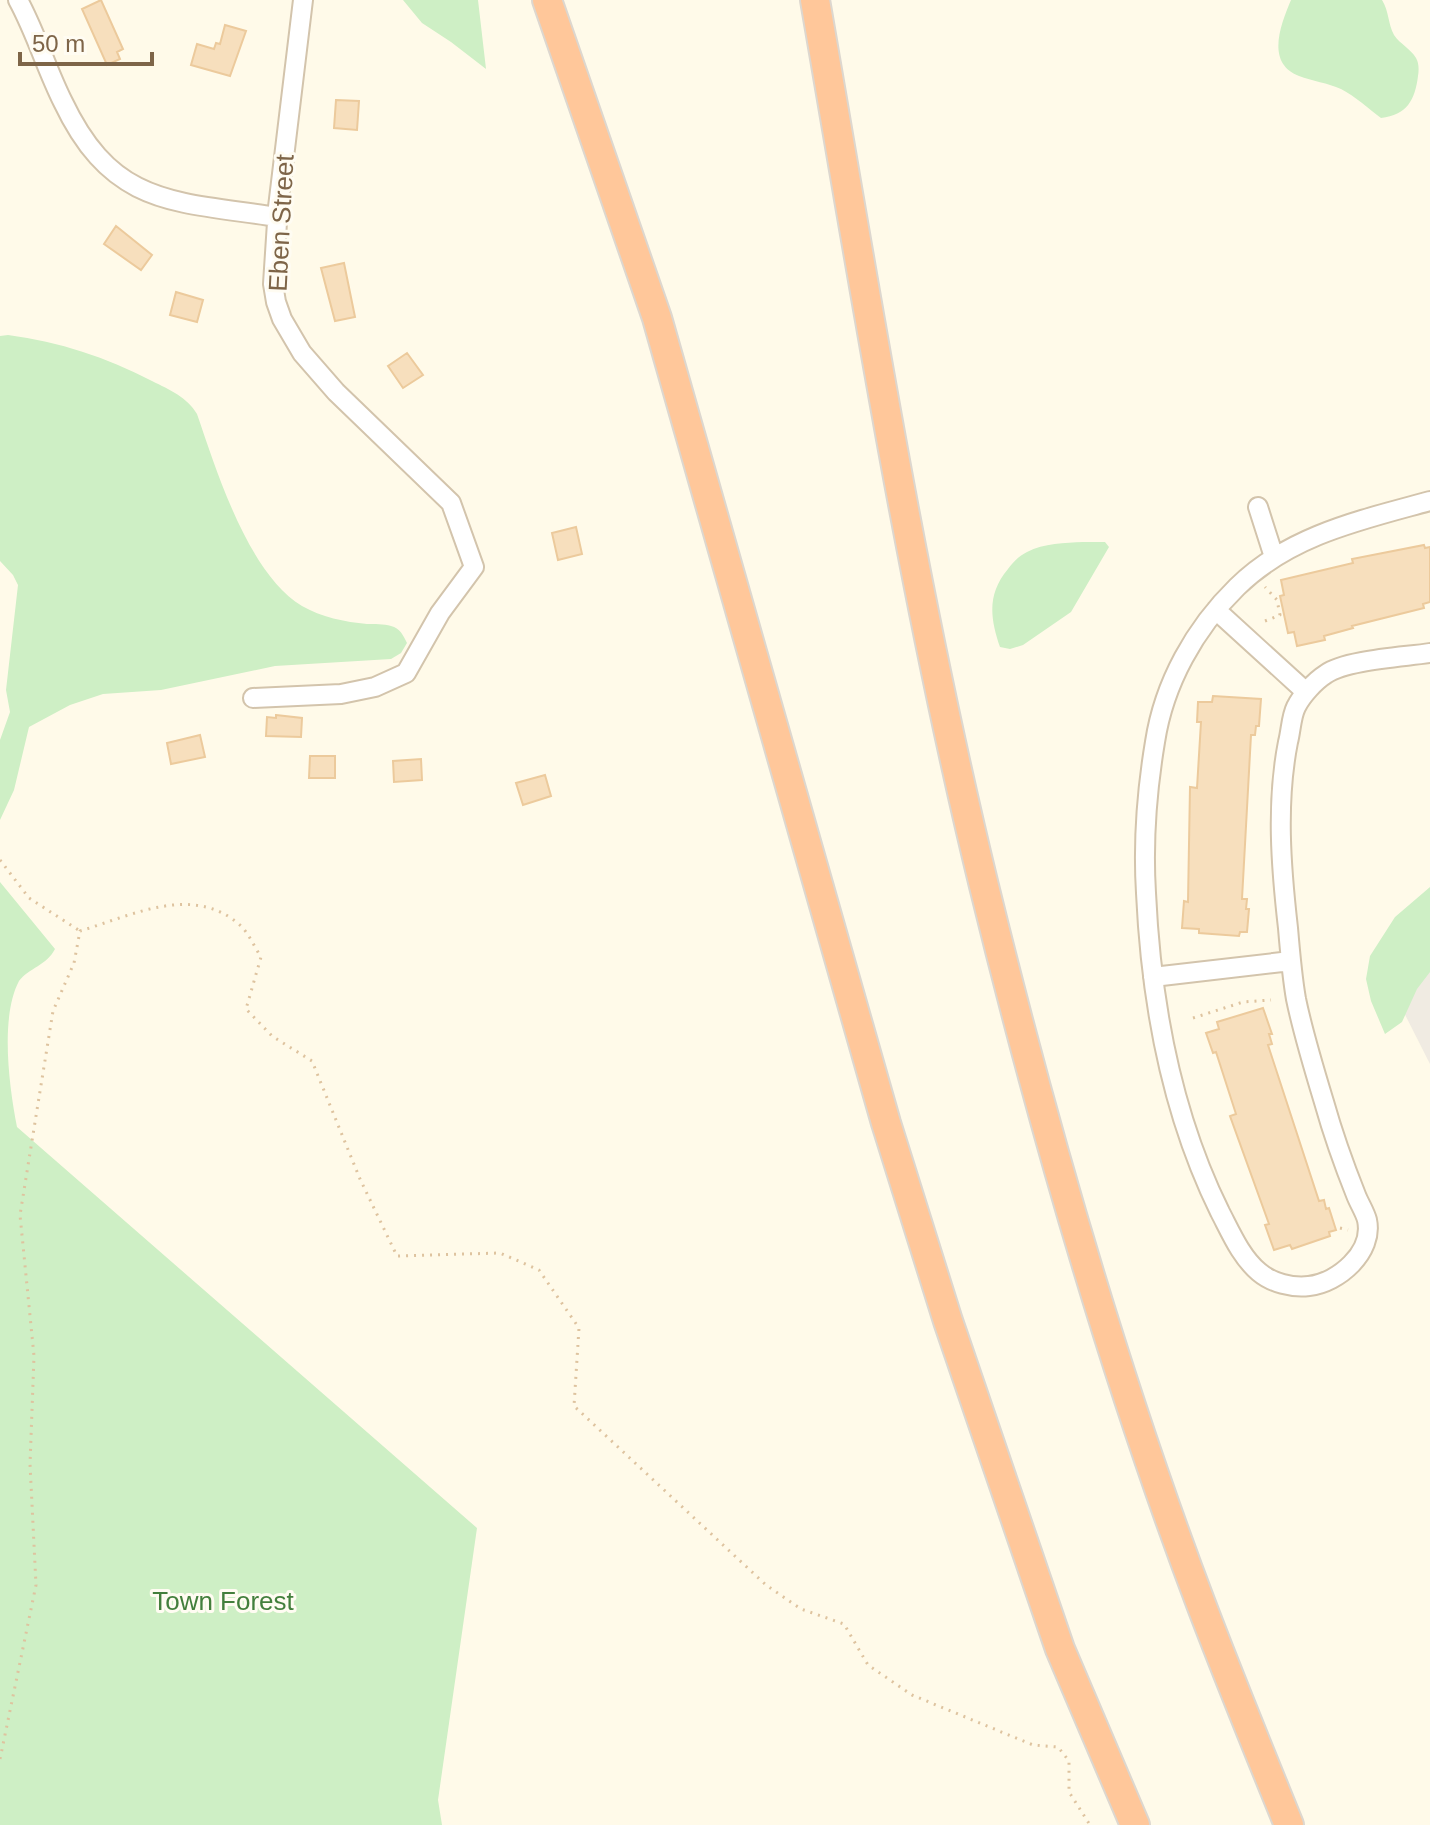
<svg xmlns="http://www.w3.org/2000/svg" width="1430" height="1825" viewBox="0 0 1430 1825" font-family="Arial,sans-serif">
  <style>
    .industrial { fill: #f0ebe2 }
    .green { fill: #ceefc5 }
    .building { fill: #f7dfbd; stroke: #ecca9c; stroke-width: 2 }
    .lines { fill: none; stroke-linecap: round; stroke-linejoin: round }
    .minor-casing { stroke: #d3c4ac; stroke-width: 22 }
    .highway-casing { stroke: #ddd7cf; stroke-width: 32 }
    .path { stroke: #dec39f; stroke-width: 3; stroke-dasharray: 2 6; stroke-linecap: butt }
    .minor { stroke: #fff; stroke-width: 18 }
    .highway { stroke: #ffc79a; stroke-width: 28 }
    .labels { text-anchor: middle; stroke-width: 6; stroke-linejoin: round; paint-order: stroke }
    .street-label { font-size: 26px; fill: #7e6548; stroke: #fffcf2 }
    .park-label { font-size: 26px; fill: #437f3c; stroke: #fffcf2 }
  </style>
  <rect width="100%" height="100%" fill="#fffae9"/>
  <!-- industrial -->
  <path class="industrial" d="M 1430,949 L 1430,1064 L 1386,977 Z"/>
  <!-- green -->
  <path class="green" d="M 403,0 L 478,0 L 486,69 L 451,42 L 422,23 Z
    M 1291,0 L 1382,0 C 1389,11 1388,24 1394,35 C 1400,44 1411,49 1416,58 C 1419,63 1419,70 1418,76 C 1415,100 1407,115 1381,118 C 1369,109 1355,96 1341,89 C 1328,83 1312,81 1299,76 C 1265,63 1281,24 1291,0 Z
    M 8,335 C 60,342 106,357 152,381 C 170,390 187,397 197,414 C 217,472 248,573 302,606 C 321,617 345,622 367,624 C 374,624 384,624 391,626 C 400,628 403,635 407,643 L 401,653 L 391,659 L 275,666 L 161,690 L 103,694 L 70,705 L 29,727 L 14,790 L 0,820 L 0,740 L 10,712 L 6,690 L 18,585 L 13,575 L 0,561 L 0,336 Z
    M 1083,542 L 1105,542 L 1109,547 L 1071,612 L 1023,645 L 1010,649 L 1000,647 C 990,618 987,594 1008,569 C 1013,562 1019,556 1027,552 C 1044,543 1065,543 1083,542 Z
    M 0,882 L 55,949 C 47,965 29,968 19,981 C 0,1017 9,1086 17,1127 L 477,1528 L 438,1800 L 442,1825 L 0,1825 Z
    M 1430,887 L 1430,972 L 1417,989 L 1402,1022 L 1385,1034 L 1371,1001 L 1366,979 L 1370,956 L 1395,917 Z"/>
  <!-- building -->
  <path class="building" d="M 101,0 L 123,49 L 117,52 L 120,59 L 107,65 L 82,9 Z
    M 225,25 L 246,31 L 230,76 L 191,65 L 197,44 L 214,49 L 216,43 L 220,44 Z
    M 336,100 L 359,101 L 357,130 L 334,128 Z
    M 116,226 L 152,255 L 141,270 L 104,244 Z
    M 344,263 L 355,317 L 335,321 L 321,268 Z
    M 176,292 L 203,300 L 197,322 L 170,315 Z
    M 407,353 L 423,375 L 403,388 L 388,366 Z
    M 576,527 L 582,554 L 558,560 L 552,533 Z
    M 1424,545 L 1425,548 L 1430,547 L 1430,602 L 1423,604 L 1424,608 L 1352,626 L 1353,628 L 1324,636 L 1325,640 L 1297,646 L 1294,632 L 1288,633 L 1280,596 L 1284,595 L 1281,580 L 1353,563 L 1352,559 Z
    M 1213,696 L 1261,699 L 1259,726 L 1256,726 L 1255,735 L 1251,735 L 1242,899 L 1247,899 L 1246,909 L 1249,909 L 1247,932 L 1240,932 L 1239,936 L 1199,933 L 1199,929 L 1182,928 L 1184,901 L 1188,902 L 1190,787 L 1197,788 L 1201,722 L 1197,722 L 1198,702 L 1212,702 Z
    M 276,715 L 302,718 L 301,737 L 266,736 L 267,717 L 276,718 Z
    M 200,735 L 205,757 L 171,764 L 167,743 Z
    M 310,756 L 335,756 L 335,778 L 309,778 Z
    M 421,759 L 422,780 L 394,782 L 393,761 Z
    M 545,775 L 551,796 L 523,805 L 516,783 Z
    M 1263,1008 L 1272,1034 L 1269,1034 L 1272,1044 L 1268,1045 L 1319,1201 L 1324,1200 L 1326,1209 L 1329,1208 L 1336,1230 L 1329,1232 L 1330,1236 L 1292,1249 L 1290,1245 L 1274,1250 L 1265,1225 L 1269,1224 L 1230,1116 L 1236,1114 L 1216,1052 L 1213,1053 L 1206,1033 L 1219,1029 L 1217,1022 Z"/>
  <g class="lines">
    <!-- minor casing -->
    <g class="minor-casing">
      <path id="minor" d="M 18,0 C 36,33 46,68 63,102 C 113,207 174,201 277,217
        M 1430,501 C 1361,520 1290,535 1237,587 C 1195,628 1164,683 1155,742 C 1147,790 1143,844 1146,893 C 1151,1001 1172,1115 1220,1212 C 1231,1233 1241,1257 1259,1272 C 1272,1283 1292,1288 1309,1286 C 1338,1283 1374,1252 1367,1220 C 1365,1212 1359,1203 1356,1195 C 1344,1165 1333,1134 1324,1102 C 1314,1069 1303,1033 1296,999 C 1292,976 1290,952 1288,928 C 1281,867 1276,803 1288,742 C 1291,731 1291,717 1296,707 C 1302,695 1315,681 1326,674 C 1345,660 1404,657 1430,653
        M 1258,507 L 1274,557
        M 1216,610 L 1306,692
        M 253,698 L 341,694 L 375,687 L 406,673 L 440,613 L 474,567 L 451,503 L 336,392 L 302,353 L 282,319 L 276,302 L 273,284 L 278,207 L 303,0
        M 1153,977 L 1291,961"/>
    </g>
    <!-- highway casing -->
    <g class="highway-casing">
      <path id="highway" d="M 547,0 L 657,318 L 886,1123 L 948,1321 L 1060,1649 L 1135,1825
        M 815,0 C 866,296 913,594 984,886 C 1043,1127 1113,1372 1201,1604 C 1229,1678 1259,1751 1289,1825"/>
    </g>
    <!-- path -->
    <path class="path" d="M 1265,621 L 1280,615 L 1277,600 L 1265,587
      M 0,860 L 29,898 L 80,931
      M 1193,1018 L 1243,1002 L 1271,1000
      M 1340,1228 L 1348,1230
      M 0,1759 L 36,1585 L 30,1464 L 34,1356 L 20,1215 L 53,1011 L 74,963 L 80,931 C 133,915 194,883 241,926 C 249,934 255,948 261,957 L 246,1009 L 272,1036 L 312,1061 L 360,1179 L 397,1256 L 500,1253 L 539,1270 L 579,1328 L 574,1406 L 766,1585 L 801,1609 L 844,1624 L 868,1665 L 912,1695 L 1033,1745 L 1058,1747 L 1069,1761 L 1069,1792 L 1090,1825"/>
    <!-- minor -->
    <use href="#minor" class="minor"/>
    <!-- highway -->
    <use href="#highway" class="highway"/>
  </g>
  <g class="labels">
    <!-- street labels -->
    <g class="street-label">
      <text transform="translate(281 223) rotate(-87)" y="9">Eben Street</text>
    </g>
    <!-- park labels -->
    <g class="park-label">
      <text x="223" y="1610">Town Forest</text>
    </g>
  </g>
  <!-- scale -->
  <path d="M20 52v12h132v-12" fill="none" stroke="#7e6548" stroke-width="4"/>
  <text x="32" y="52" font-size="24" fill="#7e6548" stroke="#fffcf2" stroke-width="6" paint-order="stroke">50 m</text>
</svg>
